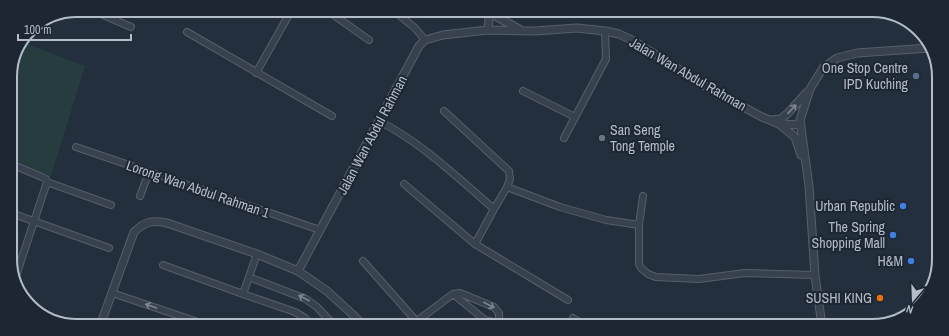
<svg xmlns="http://www.w3.org/2000/svg" width="949" height="336" viewBox="0 0 949 336" font-family="'Archivo Narrow',sans-serif">
  <style>
    .green { fill: #263c3f }
    .lines { fill: none; stroke-linecap: round; stroke-linejoin: round }
    .minor-casing { stroke: #565f6c; stroke-width: 8 }
    .tertiary-casing { stroke: #565f6c; stroke-width: 9 }
    .minor { stroke: #38414e; stroke-width: 6 }
    .tertiary { stroke: #38414e; stroke-width: 7 }
    .oneway { stroke: #7c8592 }
    .service-dot { fill: #5c6f8a; stroke: #1d2633; stroke-width: 1.5 }
    .worship-dot { fill: #6b7280; stroke: #1d2633; stroke-width: 1.5 }
    .shop-dot { fill: #3f7fe0; stroke: #1d2633; stroke-width: 1.5 }
    .food-dot { fill: #e8710a; stroke: #1d2633; stroke-width: 1.5 }
    .labels { text-anchor: middle; stroke-width: 4; stroke-linejoin: round; paint-order: stroke }
    .poi-label { font-size: 14px; fill: #b4bcc9; stroke: #1d2633; text-anchor: end }
    .street-label { font-size: 14px; fill: #b4bcc9; stroke: #1d2633 }
    .rim { fill: none; stroke: #b4bcc9; stroke-width: 2 }
  </style>
  <rect width="100%" height="100%" fill="#242f3e"/>
  <!-- green -->
  <path class="green" d="M 22,42 L 85,66 L 51,176 L 11,159 L 10,73 L 17,48 Z"/>
  <g class="lines">
    <!-- minor casing -->
    <g class="minor-casing">
      <path id="minor" d="M 92,10 L 131,27
        M 328,11 L 369,40
        M 394,11 L 415,28 L 425,40
        M 187,32 L 332,116
        M 256,73 L 291,11
        M 523,91 L 575,117
        M 444,111 L 509,171 L 510,179 L 507,187 L 494,209 L 475,244
        M 379,121 C 422,143 457,177 494,209
        M 564,138 L 606,59 L 605,31
        M 76,147 L 320,230
        M 11,164 L 42,177 L 46,179 L 47,182 L 15,279
        M 47,182 L 111,205
        M 404,184 L 475,244 L 568,300
        M 507,187 L 560,207 L 606,220 L 639,225
        M 140,196 L 149,172
        M 643,196 L 639,225 L 639,264 L 641,268 L 648,274 L 656,277 L 699,279 L 745,273 L 815,275
        M 11,213 L 109,248
        M 363,261 L 418,323
        M 163,265 L 243,294 L 257,254
        M 249,277 L 306,299 L 317,307 L 333,324
        M 112,293 L 201,323
        M 243,294 L 295,312 L 305,318 L 310,324
        M 573,318 L 584,325
        M 413,324 L 453,294 L 460,293 L 494,307 L 499,313 L 499,320 L 493,322 L 485,320 L 453,294"/>
    </g>
    <!-- tertiary casing -->
    <g class="tertiary-casing">
      <path id="tertiary" d="M 488,12 L 519,29
        M 488,12 L 489,19 L 488,30
        M 771,120 L 781,119 L 788,113 L 807,92
        M 779,124 L 795,137 L 801,155
        M 298,271 L 419,46 L 425,40 L 443,35 L 488,30 L 535,31 L 577,28 L 605,31 L 619,34 L 634,41 L 705,86 L 762,117 L 779,124 L 801,125
        M 101,323 L 134,232 C 146,221 152,220 167,223 L 257,254 L 298,271 L 327,291 L 350,312 L 362,324
        M 822,326 L 815,275 L 809,186 L 800,120 L 810,89 L 823,68 L 837,58 L 857,53 L 929,48"/>
    </g>
    <!-- minor -->
    <use href="#minor" class="minor"/>
    <!-- tertiary -->
    <use href="#tertiary" class="tertiary"/>
  </g>
  <!-- one-way arrows -->
  <defs><path id="oneway-shaft" d="M-6 0H5M1.5-3L5.5 0L1.5 3" fill="none" stroke-width="1.6" stroke-linecap="round" stroke-linejoin="round"/></defs>
  <g class="oneway">
    <use href="#oneway-shaft" transform="translate(792 109) rotate(-47)"/>
    <use href="#oneway-shaft" transform="translate(304 298) rotate(-153)"/>
    <use href="#oneway-shaft" transform="translate(489 305) rotate(27)"/>
    <use href="#oneway-shaft" transform="translate(151 306) rotate(-161)"/>
  </g>
  <!-- markers -->
  <circle class="service-dot" cx="916" cy="76" r="4"/>
  <circle class="worship-dot" cx="602" cy="138" r="4"/>
  <g class="shop-dot">
    <circle cx="903" cy="206" r="4"/>
    <circle cx="893" cy="235" r="4"/>
    <circle cx="911" cy="261" r="4"/>
  </g>
  <circle class="food-dot" cx="880" cy="298" r="4"/>
  <g class="labels">
    <!-- poi labels -->
    <g class="poi-label">
      <text x="908" y="73">One Stop Centre<tspan x="908" dy="16">IPD Kuching</tspan></text>
      <text x="610" y="135" text-anchor="start">San Seng<tspan x="610" dy="16">Tong Temple</tspan></text>
      <text x="895" y="211">Urban Republic</text>
      <text x="885" y="232">The Spring<tspan x="885" dy="16">Shopping Mall</tspan></text>
      <text x="903" y="266">H&amp;M</text>
      <text x="872" y="303">SUSHI KING</text>
    </g>
    <!-- street labels -->
    <g class="street-label">
      <text transform="translate(688 74) rotate(30)" y="5">Jalan Wan Abdul Rahman</text>
      <text transform="translate(372 135) rotate(-62)" y="5">Jalan Wan Abdul Rahman</text>
      <text transform="translate(198 189) rotate(19)" y="5">Lorong Wan Abdul Rahman 1</text>
    </g>
  </g>
  <!-- crop -->
  <path d="M0 0H949V336H0ZM77 17H872A60 60 0 0 1 932 77V259A60 60 0 0 1 872 319H77A60 60 0 0 1 17 259V77A60 60 0 0 1 77 17Z" fill="#1d2633" fill-rule="evenodd"/>
  <path class="rim" d="M77 17H872A60 60 0 0 1 932 77V259A60 60 0 0 1 872 319H77A60 60 0 0 1 17 259V77A60 60 0 0 1 77 17Z"/>
  <!-- north arrow -->
  <g transform="translate(913 300) rotate(199)" stroke="#1d2633" stroke-width="3" paint-order="stroke">
  <path d="M0-3L7 15L0 10L-7 15Z" fill="#b4bcc9"/>
  <text y="-6" font-size="11" font-weight="bold" text-anchor="middle" fill="#b4bcc9">N</text>
  </g>
  <!-- scale -->
  <path d="M18 34v6h113v-6" fill="none" stroke="#b4bcc9" stroke-width="2"/>
  <text x="24" y="34" font-size="12" fill="#b4bcc9" stroke="#1d2633" stroke-width="3" paint-order="stroke">100 m</text>
</svg>
